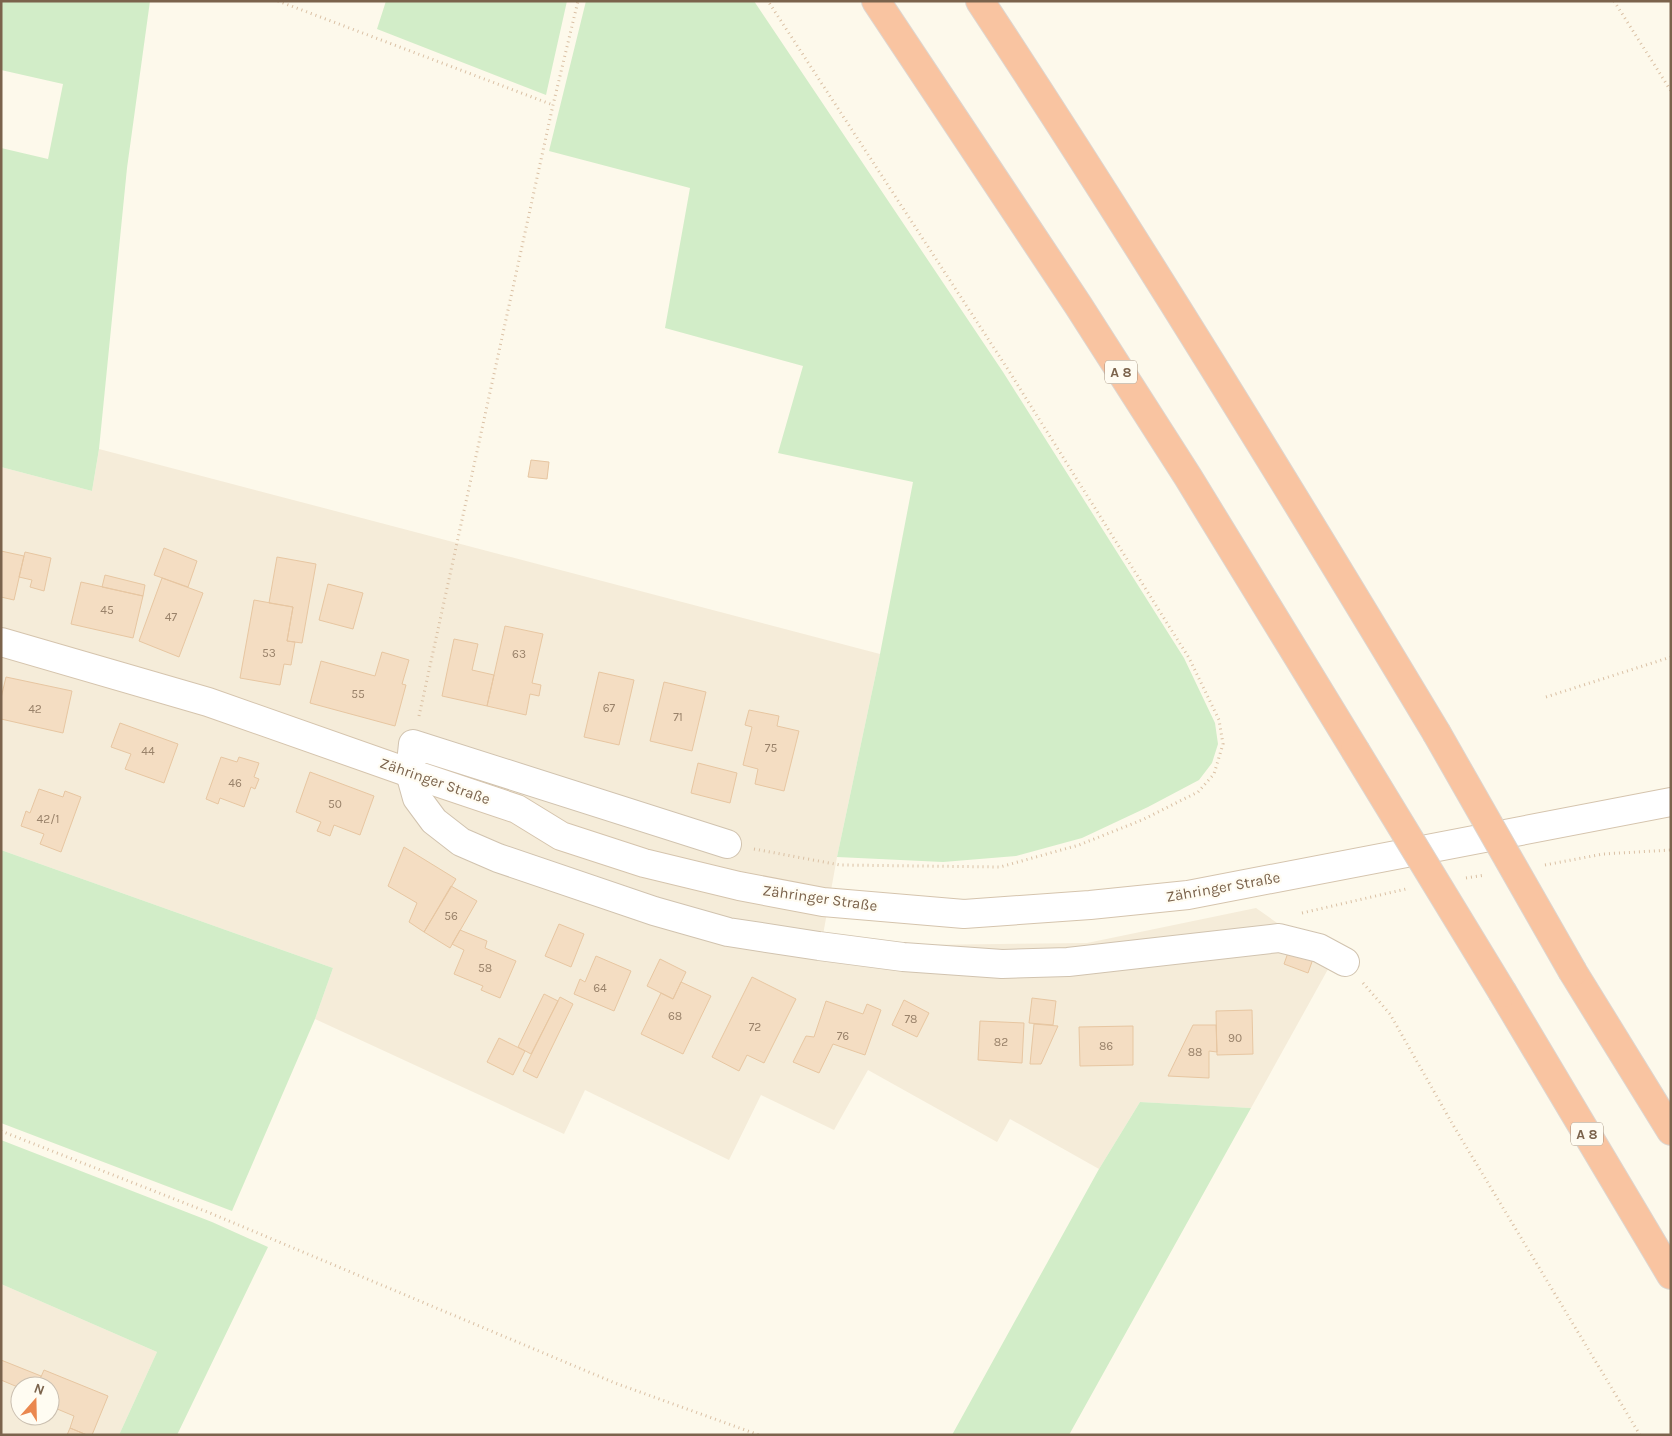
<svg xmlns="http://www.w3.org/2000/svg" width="1672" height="1436" viewBox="0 0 1672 1436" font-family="Karla,sans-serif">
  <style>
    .residential { fill: #f5ecd9; fill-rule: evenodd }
    .green { fill: #d2edc8 }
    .building { fill: #f4ddc2; stroke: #e7c6a1 }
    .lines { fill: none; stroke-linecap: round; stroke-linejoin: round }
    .street-casing { stroke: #d1c3af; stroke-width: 30 }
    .secondary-casing { stroke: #d5c4ad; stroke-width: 30 }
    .highway-casing { stroke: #ddd6d0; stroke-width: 30 }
    .path { stroke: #dac0a4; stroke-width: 3; stroke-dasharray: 1 4; stroke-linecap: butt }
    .street { stroke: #fff; stroke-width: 28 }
    .secondary { stroke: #fff; stroke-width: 28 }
    .highway { stroke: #f9c4a1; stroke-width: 28 }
    .highway-bridge-casing { stroke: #ddd6d0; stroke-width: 30; stroke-linecap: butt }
    .highway-bridge { stroke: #f9c4a1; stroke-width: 28 }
    .labels { text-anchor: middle; stroke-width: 4.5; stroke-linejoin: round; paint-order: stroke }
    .number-label { font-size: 12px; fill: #99826a }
    .shield { fill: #fffcf2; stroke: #a3917e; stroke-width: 1 }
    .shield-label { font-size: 14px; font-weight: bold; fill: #7b634c }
    .street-label { font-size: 15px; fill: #7b634c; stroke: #fffcf2 }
  </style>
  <rect width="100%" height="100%" fill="#fdf9eb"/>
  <!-- residential -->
  <path class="residential" d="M 99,449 L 880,654 L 837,857 L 823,935 L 922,945 L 1087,943 L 1256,908 L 1332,962 L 1251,1108 L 1140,1102 L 1099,1169 L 1010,1119 L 997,1142 L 868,1070 L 834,1130 L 761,1095 L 729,1160 L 585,1090 L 564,1134 L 315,1019 L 333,968 L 1,850 L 1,467 L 92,491 Z
    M 1,1284 L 157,1352 L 119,1435 L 1,1435 ZM 20,1386 L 50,1386 L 50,1416 L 20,1416 Z"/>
  <!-- green -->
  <path class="green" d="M 1,1 L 150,1 L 127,168 L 99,449 L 92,491 L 1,467 L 1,148 L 48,159 L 63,84 L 1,70 Z
    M 386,1 L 567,1 L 546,95 L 377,29 Z
    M 586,1 L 754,1 L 1003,372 L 1184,658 L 1215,723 L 1218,744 L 1212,763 L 1199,780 L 1148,807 L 1082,838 L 1016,856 L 943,862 L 837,857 L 880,654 L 913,482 L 778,453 L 803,366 L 665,328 L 690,188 L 549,151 Z
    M 1,850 L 333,968 L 315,1019 L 232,1211 L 1,1123 Z
    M 1140,1102 L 1251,1108 L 1069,1435 L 952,1435 L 1099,1169 Z
    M 1,1140 L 212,1222 L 268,1247 L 177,1435 L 119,1435 L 157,1352 L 1,1284 Z"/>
  <!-- building -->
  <path class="building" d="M 531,460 L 549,462 L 547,479 L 528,477 Z
    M 164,548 L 197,561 L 188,587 L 154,575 Z
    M 1,551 L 24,556 L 14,600 L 1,597 Z
    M 25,552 L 51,558 L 44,591 L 30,587 L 32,580 L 19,577 Z
    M 277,557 L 316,564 L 302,643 L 287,641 L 293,607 L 269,603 Z
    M 105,575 L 145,585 L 143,596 L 102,587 Z
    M 162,578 L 203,593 L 179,657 L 139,641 Z
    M 81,582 L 143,596 L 133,638 L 71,624 Z
    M 328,584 L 363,593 L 353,629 L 319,620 Z
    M 254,600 L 293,607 L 287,641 L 295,642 L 291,665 L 284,664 L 280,685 L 240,678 Z
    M 505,626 L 543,634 L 532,683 L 541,685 L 539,696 L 530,694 L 526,715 L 487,706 Z
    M 454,639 L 478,644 L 472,670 L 494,675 L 487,706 L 442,696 Z
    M 382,652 L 409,660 L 402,684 L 406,685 L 395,726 L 310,703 L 321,661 L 375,676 Z
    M 599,672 L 634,680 L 619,745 L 584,737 Z
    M 6,677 L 72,691 L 63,733 L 1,719 L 1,698 Z
    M 664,682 L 706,692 L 692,751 L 650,741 Z
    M 749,710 L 779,716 L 777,726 L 799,731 L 784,791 L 755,784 L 758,769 L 743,765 L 752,727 L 745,725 Z
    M 120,723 L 178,744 L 164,783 L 125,769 L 131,754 L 111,747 Z
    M 221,757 L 237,762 L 239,757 L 259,763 L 254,777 L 259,779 L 255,789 L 251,787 L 244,807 L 220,798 L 218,804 L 206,799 Z
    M 698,763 L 737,773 L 730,803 L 691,793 Z
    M 310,772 L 374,796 L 360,835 L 334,825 L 330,836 L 317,831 L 321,822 L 296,812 Z
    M 39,789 L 63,797 L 65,791 L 81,797 L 61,852 L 40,844 L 44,834 L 21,826 L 26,811 L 30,813 Z
    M 404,847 L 456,879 L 424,932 L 409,922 L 417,903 L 388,886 Z
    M 451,886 L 477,901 L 450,948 L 424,932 Z
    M 559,924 L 584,934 L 571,967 L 545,956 Z
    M 460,930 L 487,941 L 485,948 L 516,961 L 500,998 L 481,990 L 483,986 L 454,974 L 464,950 L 452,944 Z
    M 1290,947 L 1314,956 L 1308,973 L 1284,964 Z
    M 596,956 L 631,971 L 614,1011 L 574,994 L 580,979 L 585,982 Z
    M 660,959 L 686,972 L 673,999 L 647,986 Z
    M 752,977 L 796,999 L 764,1063 L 747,1055 L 739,1071 L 712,1057 Z
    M 681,982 L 711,996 L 683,1054 L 641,1034 L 661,993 L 673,999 Z
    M 544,994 L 558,1001 L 531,1054 L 518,1047 Z
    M 560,997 L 573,1004 L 537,1078 L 523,1071 Z
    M 1032,998 L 1056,1001 L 1053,1025 L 1029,1023 Z
    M 904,1000 L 929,1013 L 917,1037 L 892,1025 Z
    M 826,1001 L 863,1014 L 867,1004 L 881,1010 L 865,1055 L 833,1044 L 819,1073 L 793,1062 L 806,1036 L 814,1037 Z
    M 1252,1010 L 1253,1054 L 1217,1055 L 1216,1011 Z
    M 980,1021 L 1024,1023 L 1022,1063 L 978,1060 Z
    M 1034,1024 L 1058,1026 L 1041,1064 L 1030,1064 Z
    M 1193,1025 L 1216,1025 L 1217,1052 L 1209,1051 L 1209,1078 L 1168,1076 Z
    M 1133,1026 L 1133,1065 L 1080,1066 L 1079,1027 Z
    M 499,1038 L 525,1051 L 513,1075 L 487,1062 Z
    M 1,1360 L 41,1376 L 37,1386 L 20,1386 L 20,1388 L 1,1380 Z
    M 44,1370 L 108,1396 L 92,1435 L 87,1435 L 70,1428 L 74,1416 L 50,1406 L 50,1386 L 37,1386 Z
    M 70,1428 L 87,1435 L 67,1435 Z"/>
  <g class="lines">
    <!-- street casing -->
    <g class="street-casing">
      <path id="street" d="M 727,844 L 413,744 L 410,773 L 417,798 L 434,821 L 461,842 L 498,858 L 654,911 L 728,932 L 819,946 L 903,957 L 1002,964 L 1068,962 L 1279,938 L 1319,948 L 1345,962"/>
    </g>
    <!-- secondary casing -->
    <g class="secondary-casing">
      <path id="secondary" d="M 1,642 L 208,702 L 410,773 L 517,809 L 561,836 L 644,863 L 739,886 L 823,902 L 964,914 L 1090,905 L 1188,895 L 1671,802"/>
    </g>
    <!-- highway casing -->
    <g class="highway-casing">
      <path id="highway" d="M 876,1 L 1078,305 L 1188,477 L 1355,750
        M 980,1 C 1138,241 1288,486 1436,732
        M 1573,972 L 1671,1131
        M 1503,993 L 1671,1275"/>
    </g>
    <!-- path -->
    <path class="path" d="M 278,1 L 553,105
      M 1614,1 L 1671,91
      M 1546,697 L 1671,657
      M 419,716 L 553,105 L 578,1
      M 754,849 L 840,865 L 1000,867 L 1079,845 L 1142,820 L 1198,792 L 1214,774 L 1223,744 L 1219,720 L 1189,658 L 1007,368 L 768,1
      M 1545,865 L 1603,854 L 1671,850
      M 1466,878 L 1485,875
      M 1302,913 L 1406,889
      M 1363,983 L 1390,1014 L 1453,1125 L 1640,1435
      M 1,1131 L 210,1213 L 615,1383 L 759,1435"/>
    <!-- street -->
    <use href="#street" class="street"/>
    <!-- secondary -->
    <use href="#secondary" class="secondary"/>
    <!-- highway -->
    <use href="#highway" class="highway"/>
    <!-- highway-bridge casing -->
    <g class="highway-bridge-casing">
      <path id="highway-bridge" d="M 1436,732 L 1573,972
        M 1355,750 L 1503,993"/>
    </g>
    <!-- highway-bridge -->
    <use href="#highway-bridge" class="highway-bridge"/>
  </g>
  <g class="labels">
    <!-- number labels -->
    <g class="number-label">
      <text x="107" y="614">45</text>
      <text x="171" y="621">47</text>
      <text x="269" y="657">53</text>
      <text x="519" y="658">63</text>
      <text x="358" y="698">55</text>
      <text x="609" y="712">67</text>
      <text x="35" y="713">42</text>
      <text x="678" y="721">71</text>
      <text x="771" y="752">75</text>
      <text x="148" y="755">44</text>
      <text x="235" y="787">46</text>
      <text x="335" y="808">50</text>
      <text x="48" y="823">42/1</text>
      <text x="451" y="920">56</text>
      <text x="485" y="972">58</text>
      <text x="600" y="992">64</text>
      <text x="675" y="1020">68</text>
      <text x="911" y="1023">78</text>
      <text x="755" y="1031">72</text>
      <text x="843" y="1040">76</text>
      <text x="1235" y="1042">90</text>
      <text x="1001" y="1046">82</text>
      <text x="1106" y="1050">86</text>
      <text x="1195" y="1056">88</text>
    </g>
    <!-- shield labels -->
    <g class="shield">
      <rect x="1105" y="360.5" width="32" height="23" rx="4"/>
      <rect x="1571" y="1122.5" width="32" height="23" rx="4"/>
    </g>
    <g class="shield-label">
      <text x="1121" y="377">A 8</text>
      <text x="1587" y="1139">A 8</text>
    </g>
    <!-- street labels -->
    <g class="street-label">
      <text transform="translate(435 781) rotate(19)" y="5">Zähringer Straße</text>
      <text transform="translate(1223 887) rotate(-10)" y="5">Zähringer Straße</text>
      <text transform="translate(820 898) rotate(8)" y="5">Zähringer Straße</text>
    </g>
  </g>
  <!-- border -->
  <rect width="1672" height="1436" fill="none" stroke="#7b634c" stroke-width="5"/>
  <!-- north arrow -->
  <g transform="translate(35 1401) rotate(20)"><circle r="24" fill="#fffcf2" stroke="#cabfb0"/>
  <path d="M0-4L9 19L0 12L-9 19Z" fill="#ea874e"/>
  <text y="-8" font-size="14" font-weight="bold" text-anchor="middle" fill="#7b634c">N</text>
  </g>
</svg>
